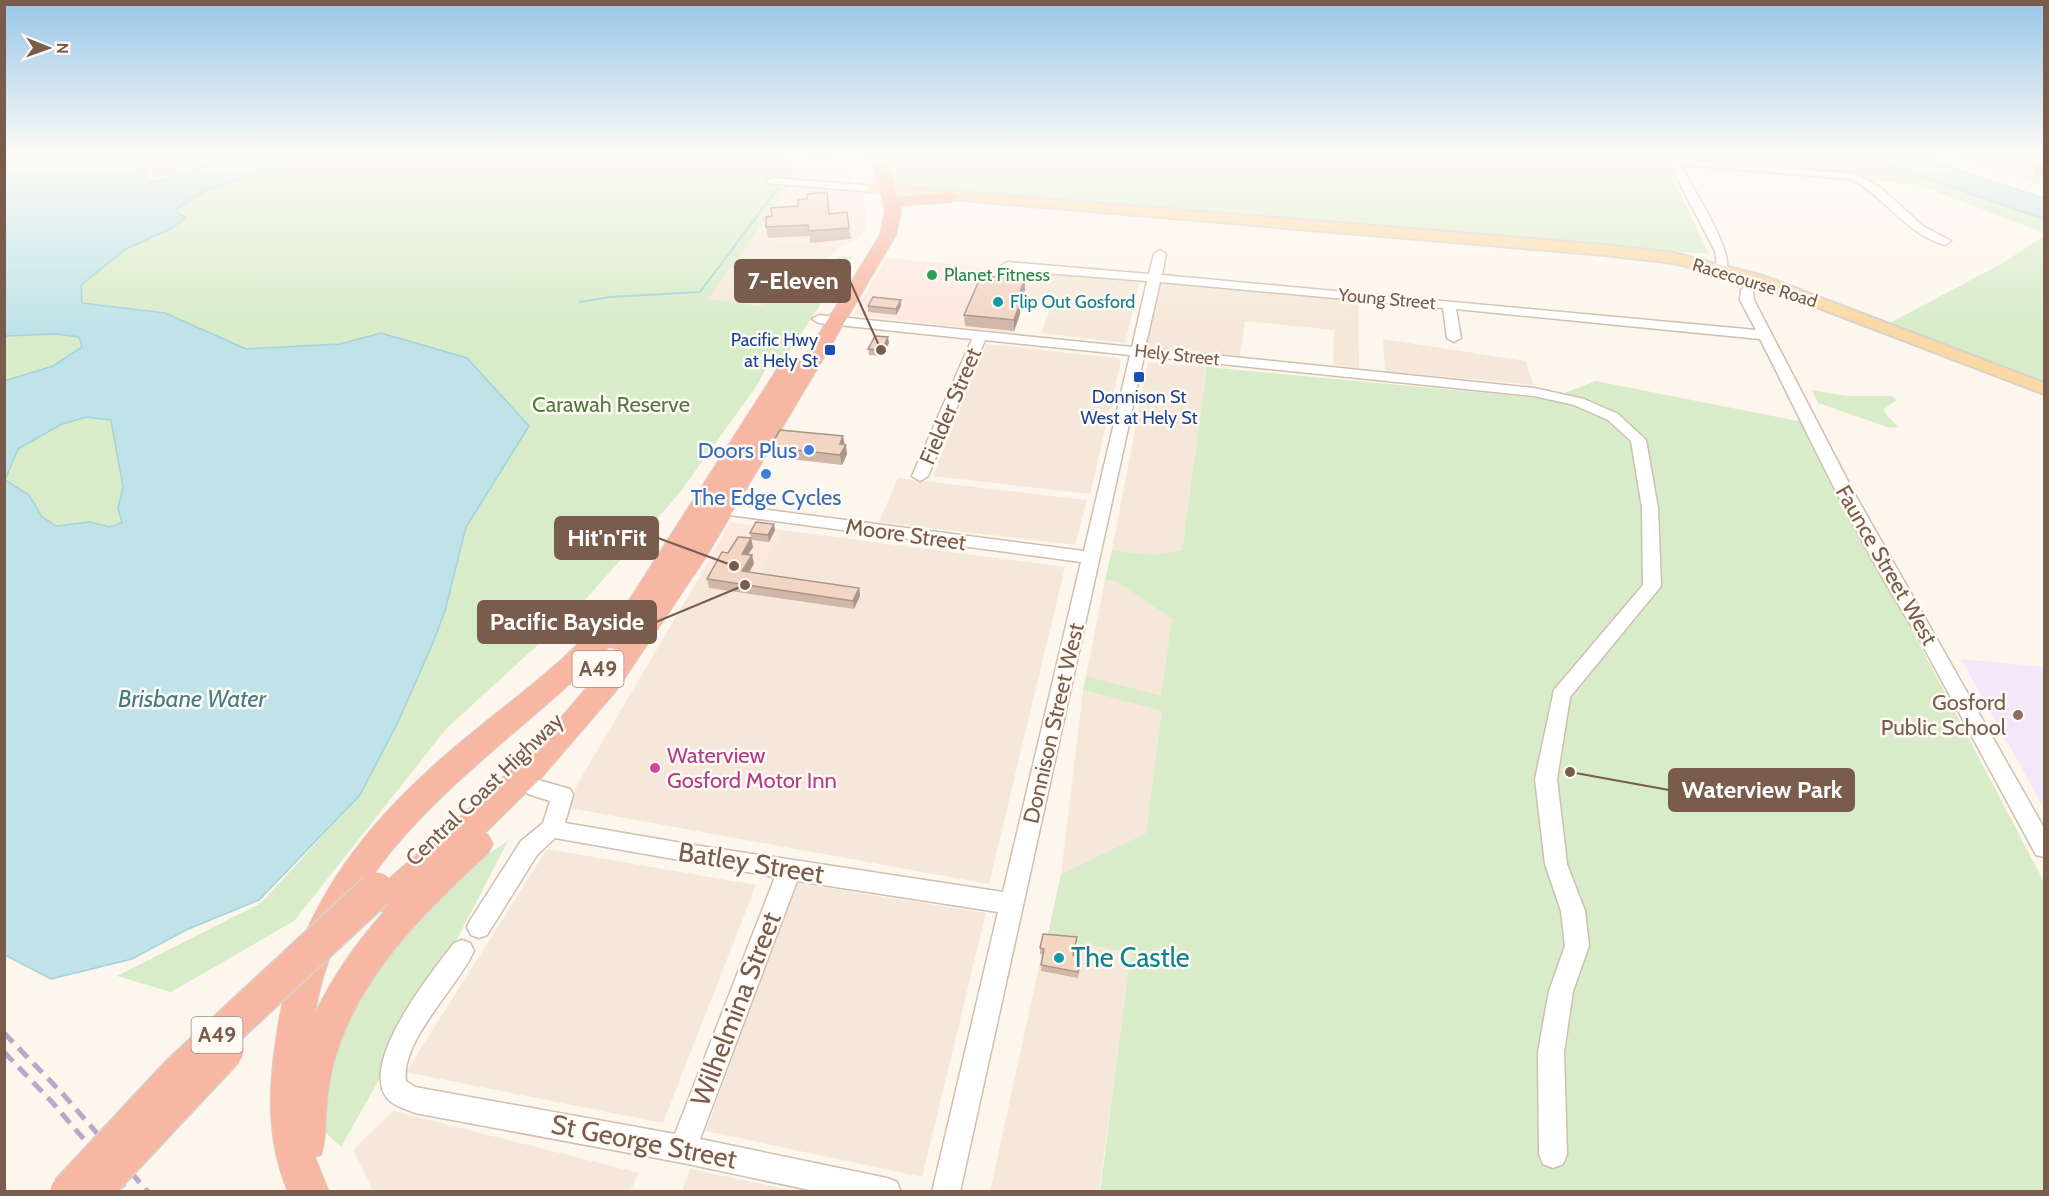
<svg xmlns="http://www.w3.org/2000/svg" width="2049" height="1196" viewBox="0 0 2049 1196" font-family="Cabin,sans-serif">
  <style>
    .residential { fill: #f5e8da }
    .commercial { fill: #fde8e0 }
    .industrial { fill: #efe9e4 }
    .education { fill: #f3e8fa }
    .green { fill: #d8ecc9 }
    .water { fill: #bfe3e8; stroke: #a5d3da; stroke-width: 1.5; fill-rule: evenodd }
    .lines { fill: none; stroke-linecap: round; stroke-linejoin: round }
    .stream { stroke: #a5d3da; stroke-width: 2 }
    .minor-casing { stroke: #d1beb0; stroke-width: 3 }
    .major-casing { stroke: #dad1cd; stroke-width: 4 }
    .highway-casing { stroke: #dad1cd; stroke-width: 2 }
    .minor { fill: #fff; fill-rule: evenodd }
    .major { fill: #fbd9a5; fill-rule: evenodd }
    .highway { fill: #f7b7a3; fill-rule: evenodd }
    .rail { stroke: #b9a8c9; stroke-width: 5; stroke-dasharray: 13 8; stroke-linecap: butt }
    .highway-bridge-casing { stroke: #dad1cd; stroke-width: 38; stroke-linecap: butt }
    .highway-bridge { stroke: #f7b7a3; stroke-width: 35 }
    .wall { fill: #d1b7a8 }
    .shaded-wall { fill: #aa9588 }
    .building { fill: #f3d5c3; stroke: #aa9588; stroke-width: 1.5 }
    .leisure-dot { fill: #2e9e5b; stroke: #fffaf3; stroke-width: 2 }
    .culture-dot { fill: #0f9aa8; stroke: #fffaf3; stroke-width: 2 }
    .transit-dot { fill: #1a4fb4; stroke: #fffaf3; stroke-width: 2 }
    .shop-dot { fill: #3f7fe0; stroke: #fffaf3; stroke-width: 2 }
    .education-dot { fill: #8d6e63; stroke: #fffaf3; stroke-width: 2 }
    .hotel-dot { fill: #d1479c; stroke: #fffaf3; stroke-width: 2 }
    .labels { text-anchor: middle; stroke-width: 5; stroke-linejoin: round; paint-order: stroke }
    .far-leisure-label { font-size: 18px; fill: #27864d; stroke: #fffaf3; text-anchor: start }
    .far-street-label { font-size: 18px; fill: #7a5c4d; stroke: #fffaf3 }
    .far-culture-label { font-size: 18px; fill: #0d838f; stroke: #fffaf3; text-anchor: start }
    .far-transit-label { font-size: 18px; fill: #164399; stroke: #fffaf3; text-anchor: end }
    .shield { fill: #fffaf3; stroke: #a28b7f; stroke-width: 1.5 }
    .shield-label { font-size: 21px; font-weight: bold; fill: #7a5c4d }
    .park-label { font-size: 22px; fill: #537a41; stroke: #fffaf3 }
    .street-label { font-size: 22px; fill: #7a5c4d; stroke: #fffaf3 }
    .shop-label { font-size: 22px; fill: #366cbe; stroke: #fffaf3; text-anchor: end }
    .education-label { font-size: 22px; fill: #785e54; stroke: #fffaf3; text-anchor: end }
    .hotel-label { font-size: 22px; fill: #b23c85; stroke: #fffaf3; text-anchor: start }
    .water-label { font-size: 24px; font-style: italic; fill: #437c86; stroke: #fffaf3 }
    .near-street-label { font-size: 27px; fill: #7a5c4d; stroke: #fffaf3 }
    .near-culture-label { font-size: 27px; fill: #0d838f; stroke: #fffaf3; text-anchor: start }
    .leader { fill: none; stroke: #7a5c4d; stroke-width: 2 }
    .callout-dot { fill: #7a5c4d; stroke: #fffaf3; stroke-width: 2 }
    .callout { fill: #7a5c4d; stroke: #7a5c4d; stroke-width: 2 }
    .callout-label { font-size: 24px; text-anchor: middle; font-weight: bold; fill: #fff }
  </style>
  <rect width="100%" height="100%" fill="#fdf6ec"/>
  <!-- residential -->
  <path class="residential" d="M 751,239 L 840,247 L 816,269 L 808,264 L 781,283 L 761,307 L 707,299 Z
    M 1037,272 L 1140,282 L 1125,343 L 1041,333 L 1053,302 L 1025,300 Z
    M 1160,281 L 1358,301 L 1359,368 L 1333,365 L 1334,330 L 1245,321 L 1240,356 L 1144,346 Z
    M 1383,339 L 1525,361 L 1534,385 L 1385,371 Z
    M 986,344 L 1116,358 L 1121,361 L 1090,494 L 933,476 Z
    M 1148,362 L 1207,367 L 1182,550 L 1153,555 L 1112,550 Z
    M 898,478 L 1087,500 L 1075,545 L 879,522 Z
    M 782,530 L 1065,567 L 989,884 L 564,807 L 704,569 L 758,576 Z
    M 1105,580 L 1117,582 L 1172,619 L 1161,697 L 1086,676 Z
    M 1083,690 L 1163,711 L 1146,833 L 1061,874 Z
    M 547,849 L 756,885 L 663,1123 L 406,1072 Z
    M 795,883 L 986,913 L 922,1177 L 706,1131 Z
    M 1045,939 L 1132,953 L 1099,1191 L 990,1192 Z
    M 393,1111 L 639,1173 L 630,1191 L 373,1191 L 353,1150 Z
    M 690,1169 L 796,1191 L 682,1191 Z"/>
  <!-- commercial -->
  <path class="commercial" d="M 781,157 L 849,157 L 851,183 L 790,179 L 791,165 L 782,166 Z
    M 790,186 L 858,192 L 863,195 L 867,212 L 866,228 L 858,239 L 840,247 L 752,239 Z
    M 886,258 L 1037,272 L 1025,300 L 1014,333 L 853,315 Z
    M 730,522 L 782,530 L 758,576 L 704,569 Z"/>
  <!-- industrial -->
  <path class="industrial" d="M 1958,157 L 2044,157 L 2044,186 Z"/>
  <!-- education -->
  <path class="education" d="M 1961,659 L 2044,667 L 2044,809 L 2019,763 Z"/>
  <!-- green -->
  <path class="green" d="M 154,157 L 240,157 L 208,165 L 169,180 L 147,183 L 144,169 Z
    M 320,157 L 781,157 L 782,166 L 791,165 L 790,186 L 708,299 L 761,306 L 781,283 L 808,264 L 822,272 L 839,257 L 853,256 L 786,356 L 770,354 L 771,359 L 758,384 L 678,495 L 577,609 L 446,729 L 294,921 L 171,992 L 117,976 L 261,903 L 360,795 L 432,645 L 445,611 L 466,527 L 529,426 L 467,358 L 381,333 L 340,344 L 246,349 L 165,313 L 82,303 L 81,285 L 126,249 L 170,229 L 185,218 L 174,211 C 214,179 272,171 320,157 Z
    M 883,157 L 1862,157 L 2044,219 L 2044,233 L 1916,184 L 1860,180 L 1823,168 L 1661,158 L 1668,168 L 1709,254 L 893,188 Z
    M 2044,236 L 2044,385 L 1888,324 L 2001,264 Z
    M 57,334 L 79,337 L 82,347 L 53,366 L 5,381 L 4,336 Z
    M 1207,367 L 1549,399 L 1596,381 L 1803,422 L 2044,882 L 2044,1191 L 1100,1191 L 1131,953 L 1047,938 L 1061,874 L 1146,833 L 1162,711 L 1083,690 L 1086,676 L 1161,696 L 1172,619 L 1117,582 L 1105,580 L 1112,550 L 1153,555 L 1182,550 Z
    M 1812,390 L 1846,396 L 1892,396 L 1897,400 L 1884,409 L 1885,413 L 1898,427 L 1890,428 L 1818,403 Z
    M 86,417 L 111,420 L 123,487 L 118,508 L 122,523 L 109,527 L 90,522 L 56,526 L 42,517 L 29,495 L 5,480 L 18,449 L 60,425 Z
    M 508,841 L 442,968 L 341,1147 L 313,1121 L 356,978 L 426,894 Z"/>
  <!-- water -->
  <path class="water" d="M 5,157 L 154,157 L 144,169 L 148,183 C 180,178 209,161 241,157 C 266,153 294,157 320,157 C 274,170 211,180 175,211 L 186,218 L 170,229 L 126,249 L 81,285 L 82,303 L 165,313 L 246,349 L 340,344 L 381,333 L 467,358 L 529,426 L 466,527 L 445,611 L 432,645 L 398,722 L 360,795 L 259,900 L 186,930 L 132,959 L 51,979 L 5,955 L 4,381 L 53,366 L 82,347 L 79,337 L 57,334 L 5,336 ZM 86,417 L 111,420 L 123,487 L 118,508 L 122,523 L 109,527 L 90,522 L 56,526 L 42,517 L 29,495 L 5,480 L 18,449 L 60,425 Z
    M 1862,157 L 1919,157 L 2044,198 L 2044,219 Z"/>
  <g class="lines">
    <!-- stream -->
    <path class="stream" d="M 580,302 L 610,297 L 700,292 L 778,188"/>
    <!-- minor casing -->
    <g class="minor-casing">
      <path id="minor" d="M 1681,159 L 1857,174 L 1881,188 L 1923,226 L 1951,241 L 1945,245 C 1906,234 1885,197 1851,179 L 1683,165 L 1681,166 C 1692,187 1735,252 1726,272 L 1718,272 L 1715,251 L 1670,165 Z
        M 772,178 L 873,186 L 879,189 L 873,192 L 768,183 L 766,181 Z
        M 1160,250 L 1166,254 L 1162,275 L 1756,330 L 1740,300 L 1741,290 L 1753,276 L 1761,276 L 1763,279 L 1753,291 L 1754,300 L 1853,491 L 2044,828 L 2044,857 L 2036,855 L 1916,633 C 1856,540 1810,437 1760,339 L 1456,309 L 1461,338 L 1454,342 L 1447,338 L 1443,308 L 1160,282 L 1145,348 L 1534,388 L 1584,399 L 1618,414 L 1646,440 L 1658,508 L 1661,586 L 1570,697 L 1557,779 L 1567,864 L 1585,911 L 1589,946 L 1573,991 L 1564,1052 L 1567,1154 L 1563,1164 L 1553,1168 L 1543,1164 L 1539,1154 L 1538,1052 L 1549,991 L 1565,946 L 1561,911 L 1545,864 L 1535,779 L 1554,690 L 1643,585 L 1642,508 L 1631,441 L 1608,420 L 1574,405 L 1534,396 L 1144,356 L 960,1192 L 932,1192 L 998,912 L 797,881 L 700,1139 L 887,1178 L 897,1182 L 901,1192 L 819,1192 L 683,1163 L 415,1113 C 406,1109 393,1106 387,1098 C 359,1062 431,973 454,943 L 462,940 L 470,943 L 474,951 C 458,987 400,1041 406,1081 L 415,1087 L 675,1134 L 775,877 L 555,838 L 537,855 L 487,935 L 479,938 L 471,935 L 467,927 L 471,919 L 521,841 L 543,823 L 550,801 L 528,794 L 524,788 L 528,782 L 535,779 L 570,789 L 573,795 L 565,823 L 694,845 L 1003,892 L 1081,562 L 722,514 L 716,513 L 714,509 L 716,505 L 722,504 L 1084,551 L 1130,355 L 985,340 L 928,476 L 920,481 L 912,476 L 972,339 L 819,323 L 812,319 L 819,315 L 1132,347 L 1147,281 L 1007,270 L 1001,266 L 1007,262 L 1149,274 L 1154,254 Z"/>
    </g>
    <!-- major casing -->
    <g class="major-casing">
      <path id="major" d="M 873,185 L 1604,245 L 1674,253 L 1763,276 L 2044,383 L 2044,394 L 1751,282 L 1674,263 L 1604,255 L 868,192 L 866,189 L 868,186 Z"/>
    </g>
    <!-- highway casing -->
    <g class="highway-casing">
      <path id="highway" d="M 872,157 L 887,157 L 897,197 L 951,192 L 959,197 L 951,202 L 900,206 L 901,211 L 896,235 L 706,557 L 616,691 L 542,777 L 485,833 L 488,835 L 493,844 L 488,853 C 423,914 357,976 333,1065 C 329,1081 327,1098 326,1114 C 325,1129 326,1141 321,1155 L 315,1157 L 329,1192 L 288,1192 C 267,1142 268,1092 276,1040 C 294,904 373,812 478,728 C 525,690 573,655 612,607 L 621,604 L 626,605 L 781,363 L 784,359 L 798,359 L 801,363 L 880,235 L 885,211 ZM 609,647 L 616,649 C 550,742 463,815 377,889 L 373,899 L 377,909 L 384,912 C 356,943 333,976 315,1014 C 342,843 497,759 609,647 Z"/>
    </g>
    <!-- minor -->
    <use href="#minor" class="minor"/>
    <!-- major -->
    <use href="#major" class="major"/>
    <!-- highway -->
    <use href="#highway" class="highway"/>
    <!-- rail -->
    <path class="rail" d="M 4,1033 L 62,1093 L 148,1192
      M 4,1052 L 52,1102 L 129,1192"/>
    <!-- highway-bridge casing -->
    <g class="highway-bridge-casing">
      <path id="highway-bridge" d="M 68,1192 L 179,1073 L 376,890
        M 93,1192 L 226,1050"/>
    </g>
    <!-- highway-bridge -->
    <use href="#highway-bridge" class="highway-bridge"/>
  </g>
  <!-- wall -->
  <path class="wall" d="M 815,157 L 827,157 L 827,158 L 815,159 Z
    M 2032,157 L 2044,157 L 2044,177 L 2036,176 L 2030,160 Z
    M 798,206 L 829,213 L 847,212 L 851,239 L 810,243 L 810,236 L 768,238 L 766,227 L 772,216 Z
    M 1025,290 L 1020,303 L 1020,314 L 1014,331 L 965,326 L 964,315 Z
    M 901,300 L 901,306 L 896,315 L 868,312 L 868,306 Z
    M 889,343 L 882,356 L 869,355 L 868,349 Z
    M 844,444 L 847,454 L 842,465 L 772,457 L 770,447 Z
    M 775,530 L 769,542 L 752,540 L 750,533 Z
    M 751,538 L 753,547 L 748,554 L 752,555 L 754,564 L 749,572 L 859,588 L 860,596 L 854,609 L 709,588 L 707,579 L 728,553 Z
    M 1076,943 L 1074,956 L 1081,963 L 1078,978 L 1041,971 L 1043,955 L 1040,954 L 1040,948 Z"/>
  <!-- shaded-wall -->
  <path class="shaded-wall" d="M 1025,279 L 1025,290 L 1020,303 L 1020,314 L 1014,331 L 1014,320 L 1016,302 Z
    M 901,300 L 901,306 L 896,315 L 896,309 Z
    M 888,337 L 889,343 L 882,356 L 882,350 Z
    M 843,436 L 845,446 L 840,444 Z
    M 846,445 L 847,454 L 842,465 L 840,455 Z
    M 774,524 L 775,530 L 769,542 L 768,535 Z
    M 751,538 L 753,547 L 744,562 L 742,554 Z
    M 752,555 L 754,564 L 744,580 L 742,571 Z
    M 859,588 L 860,596 L 854,609 L 853,601 Z"/>
  <!-- building -->
  <path class="building" d="M 2037,157 L 2044,157 L 2044,168 L 2042,168 Z
    M 827,192 L 829,214 L 847,212 L 849,228 L 809,231 L 808,225 L 766,227 L 766,217 L 772,216 L 771,208 L 798,206 L 798,200 L 807,199 L 807,194 Z
    M 981,276 L 1025,279 L 1016,302 L 1020,303 L 1014,320 L 964,315 Z
    M 873,297 L 901,300 L 896,309 L 868,306 Z
    M 875,336 L 888,337 L 882,350 L 868,349 Z
    M 780,430 L 843,436 L 840,444 L 846,445 L 840,455 L 770,447 Z
    M 756,522 L 774,524 L 768,535 L 750,533 Z
    M 738,537 L 751,538 L 742,554 L 752,555 L 742,571 L 859,588 L 853,601 L 707,579 L 722,552 L 728,553 Z
    M 1043,934 L 1077,937 L 1073,955 L 1081,957 L 1078,972 L 1041,965 L 1044,949 L 1040,948 Z"/>
  <!-- sky -->
  <linearGradient id="sky" x2="0" y2="1"><stop stop-color="#97c7e8"/><stop offset="0.48" stop-color="#fefbf6"/><stop offset="1" stop-color="#fefbf6" stop-opacity="0"/></linearGradient>
  <rect width="2049" height="324" fill="url(#sky)"/>
  <!-- markers -->
  <circle class="leisure-dot" cx="932" cy="275" r="6"/>
  <g class="culture-dot">
    <circle cx="998" cy="302" r="6"/>
    <circle cx="1059" cy="958" r="6"/>
  </g>
  <g class="transit-dot">
    <rect x="824" y="344" width="12" height="12" rx="3"/>
    <rect x="1133" y="371" width="12" height="12" rx="3"/>
  </g>
  <g class="shop-dot">
    <circle cx="809" cy="450" r="6"/>
    <circle cx="766" cy="474" r="6"/>
  </g>
  <circle class="education-dot" cx="2018" cy="715" r="6"/>
  <circle class="hotel-dot" cx="655" cy="768" r="6"/>
  <g class="labels">
    <!-- far-leisure labels -->
    <g class="far-leisure-label">
      <text x="944" y="281">Planet Fitness</text>
    </g>
    <!-- far-street labels -->
    <g class="far-street-label">
      <text transform="translate(1755 283) rotate(17)" y="6">Racecourse Road</text>
      <text transform="translate(1387 299) rotate(5)" y="6">Young Street</text>
      <text transform="translate(1177 355) rotate(6)" y="6">Hely Street</text>
    </g>
    <!-- far-culture labels -->
    <g class="far-culture-label">
      <text x="1010" y="308">Flip Out Gosford</text>
    </g>
    <!-- far-transit labels -->
    <g class="far-transit-label">
      <text x="818" y="346">Pacific Hwy<tspan x="818" dy="21">at Hely St</tspan></text>
      <text x="1139" y="403" text-anchor="middle">Donnison St<tspan x="1139" dy="21">West at Hely St</tspan></text>
    </g>
    <!-- shield labels -->
    <g class="shield">
      <rect x="572.5" y="651" width="51" height="36" rx="4.5"/>
      <rect x="191.5" y="1017" width="51" height="36" rx="4.5"/>
    </g>
    <g class="shield-label">
      <text x="598" y="676">A49</text>
      <text x="217" y="1042">A49</text>
    </g>
    <!-- park labels -->
    <g class="park-label">
      <text x="611" y="412">Carawah Reserve</text>
    </g>
    <!-- street labels -->
    <g class="street-label">
      <text transform="translate(950 406) rotate(-67)" y="8">Fielder Street</text>
      <text transform="translate(906 534) rotate(8)" y="8">Moore Street</text>
      <text transform="translate(1887 565) rotate(60)" y="8">Faunce Street West</text>
      <text transform="translate(1053 723) rotate(-77)" y="8">Donnison Street West</text>
      <text transform="translate(484 789) rotate(-44)" y="8">Central Coast Highway</text>
    </g>
    <!-- shop labels -->
    <g class="shop-label">
      <text x="797" y="458">Doors Plus</text>
      <text x="766" y="505" text-anchor="middle">The Edge Cycles</text>
    </g>
    <!-- education labels -->
    <g class="education-label">
      <text x="2006" y="710">Gosford<tspan x="2006" dy="25">Public School</tspan></text>
    </g>
    <!-- hotel labels -->
    <g class="hotel-label">
      <text x="667" y="763">Waterview<tspan x="667" dy="25">Gosford Motor Inn</tspan></text>
    </g>
    <!-- water labels -->
    <g class="water-label">
      <text x="192" y="707">Brisbane Water</text>
    </g>
    <!-- near-street labels -->
    <g class="near-street-label">
      <text transform="translate(751 863) rotate(9)" y="9">Batley Street</text>
      <text transform="translate(736 1009) rotate(-69)" y="9">Wilhelmina Street</text>
      <text transform="translate(644 1142) rotate(11)" y="9">St George Street</text>
    </g>
    <!-- near-culture labels -->
    <g class="near-culture-label">
      <text x="1071" y="967">The Castle</text>
    </g>
  </g>
  <!-- callouts -->
  <path class="leader" d="M881 350L850 281M734 566L658 538M745 585L656 622M1570 772L1669 790"/>
  <g class="callout-dot">
    <circle cx="881" cy="350" r="6"/>
    <circle cx="734" cy="566" r="6"/>
    <circle cx="745" cy="585" r="6"/>
    <circle cx="1570" cy="772" r="6"/>
  </g>
  <g class="callout">
    <rect x="735" y="260" width="115" height="42" rx="6"/>
    <rect x="555" y="517" width="103" height="42" rx="6"/>
    <rect x="478" y="601" width="178" height="42" rx="6"/>
    <rect x="1669" y="769" width="185" height="42" rx="6"/>
  </g>
  <g class="callout-label">
    <text x="793" y="289">7-Eleven</text>
    <text x="607" y="546">Hit'n'Fit</text>
    <text x="567" y="630">Pacific Bayside</text>
    <text x="1762" y="798">Waterview Park</text>
  </g>
  <!-- border -->
  <rect width="2049" height="1196" fill="none" stroke="#7a5c4d" stroke-width="12"/>
  <!-- north arrow -->
  <g transform="translate(48 48) rotate(91)" stroke="#fffaf3" stroke-width="4.5" paint-order="stroke">
  <path d="M0-4.5L10 22L0 15L-10 22Z" fill="#7a5c4d"/>
  <text y="-9" font-size="16" font-weight="bold" text-anchor="middle" fill="#7a5c4d">N</text>
  </g>
</svg>
